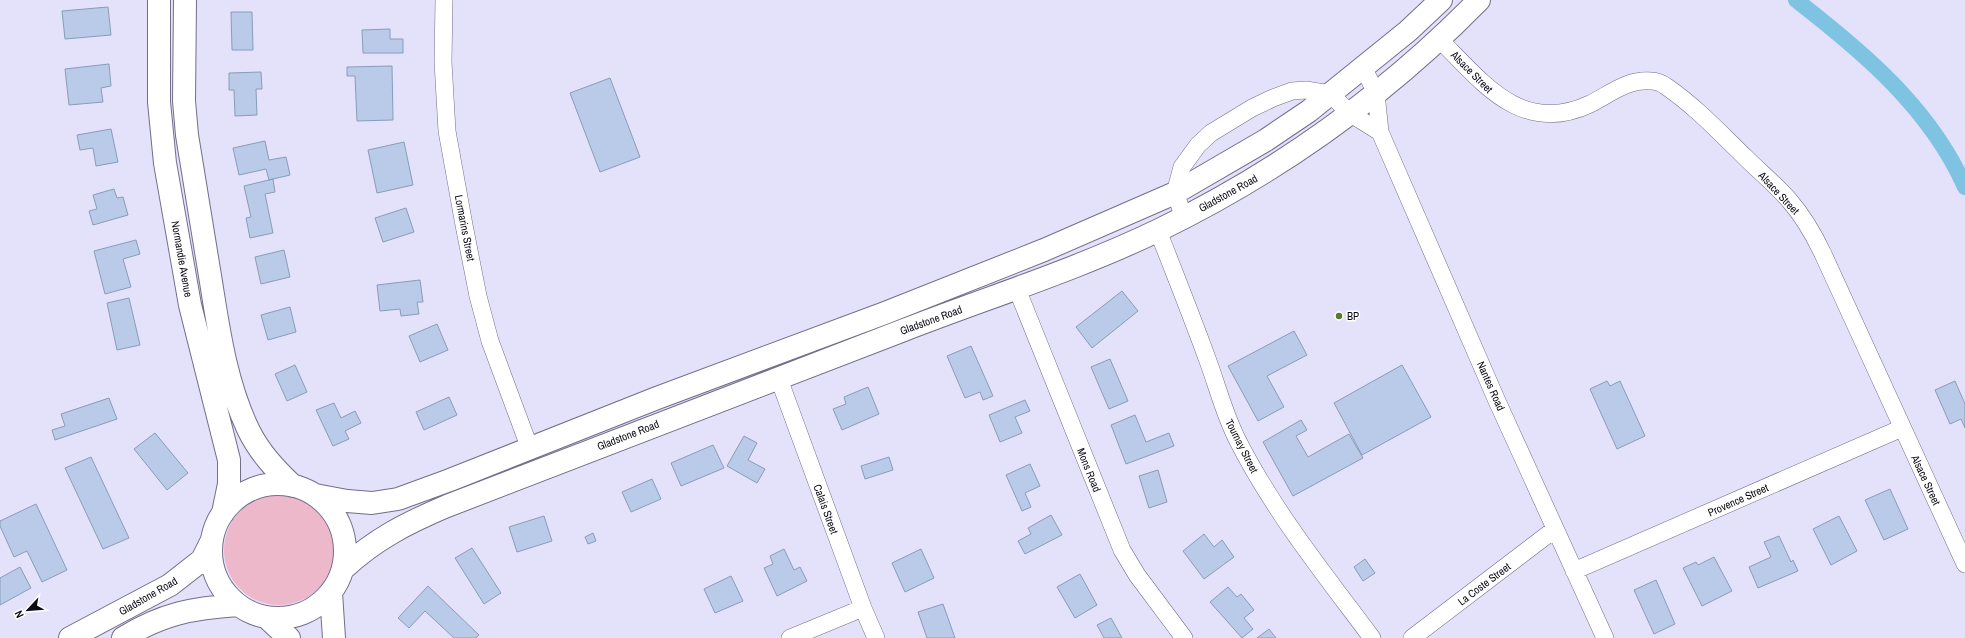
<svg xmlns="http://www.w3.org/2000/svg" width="1965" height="638" viewBox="0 0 1965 638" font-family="'Archivo Narrow',sans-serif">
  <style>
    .green { fill: #eeb8cb }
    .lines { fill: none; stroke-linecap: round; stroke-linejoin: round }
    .canal { stroke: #7ec4e2; stroke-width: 16 }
    .building { fill: #b9cbe8; stroke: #8a9cb6 }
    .minor-casing { stroke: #726e8b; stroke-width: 18 }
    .tertiary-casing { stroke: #726e8b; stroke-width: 24 }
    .minor { stroke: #fff; stroke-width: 17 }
    .tertiary { stroke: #fff; stroke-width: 22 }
    .poi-dot { fill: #587930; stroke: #fff; stroke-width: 1.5 }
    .labels { text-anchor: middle; stroke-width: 3; stroke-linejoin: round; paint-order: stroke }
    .street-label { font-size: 11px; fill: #0c0b15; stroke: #fff }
    .poi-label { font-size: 11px; fill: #0c0b15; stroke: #fff; text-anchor: start }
  </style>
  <rect width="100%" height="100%" fill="#e4e1fb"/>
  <!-- green -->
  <path class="green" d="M224 550a55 55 0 1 1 110 0a55 55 0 1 1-110 0Z"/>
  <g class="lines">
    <!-- canal -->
    <path class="canal" d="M 1796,0 C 1863,52 1930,108 1965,187"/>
  </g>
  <!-- building -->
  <path class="building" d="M 108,7 L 111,35 L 65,39 L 62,11 Z
    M 231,12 L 252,12 L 253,50 L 232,50 Z
    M 390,29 L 390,39 L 403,39 L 403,53 L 363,53 L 362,30 Z
    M 109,64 L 111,86 L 101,88 L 103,102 L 69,105 L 65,69 Z
    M 392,66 L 393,120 L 357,121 L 355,76 L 347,76 L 347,67 Z
    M 261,72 L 262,89 L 256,89 L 257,115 L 235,116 L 234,90 L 229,90 L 229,73 Z
    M 610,78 L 640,157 L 600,172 L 570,93 Z
    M 111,129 L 118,162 L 96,166 L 93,148 L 80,150 L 77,135 Z
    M 265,141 L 269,160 L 286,157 L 290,175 L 269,180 L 266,169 L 239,175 L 233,148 Z
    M 404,142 L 413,185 L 377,193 L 368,150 Z
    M 273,179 L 275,192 L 265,194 L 273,233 L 250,238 L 246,218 L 251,217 L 244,186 Z
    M 114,189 L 117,198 L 123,197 L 128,215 L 93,225 L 89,211 L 97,209 L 93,195 Z
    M 406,208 L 414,232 L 383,242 L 375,218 Z
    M 136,240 L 140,254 L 123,259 L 131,287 L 105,294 L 94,251 Z
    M 284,250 L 290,277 L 261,284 L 255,257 Z
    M 420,280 L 423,302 L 417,302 L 419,314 L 401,316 L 400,309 L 380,311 L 377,285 Z
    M 1122,291 L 1138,311 L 1092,348 L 1076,327 Z
    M 129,298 L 140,345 L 117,350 L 107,303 Z
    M 290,307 L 296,332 L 268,340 L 261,315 Z
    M 437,324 L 448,350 L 420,362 L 409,336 Z
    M 1294,331 L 1307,355 L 1267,376 L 1284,407 L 1258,421 L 1228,366 Z
    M 971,346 L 993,396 L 983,400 L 980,392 L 965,398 L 947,356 Z
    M 1110,359 L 1128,401 L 1109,409 L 1091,367 Z
    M 295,365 L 307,392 L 287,401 L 275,374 Z
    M 1402,365 L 1431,417 L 1362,455 L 1334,403 Z
    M 1607,381 L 1610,386 L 1620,381 L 1645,436 L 1617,449 L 1590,389 Z
    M 1955,381 L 1965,404 L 1965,428 L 1961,419 L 1950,424 L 1935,390 Z
    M 868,387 L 879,414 L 842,430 L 833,409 L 846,404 L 844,397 Z
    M 449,397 L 457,415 L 424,430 L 416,412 Z
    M 109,398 L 117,419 L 55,440 L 52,430 L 65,426 L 61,414 Z
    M 1025,400 L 1030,411 L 1015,417 L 1022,433 L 1000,442 L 989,415 Z
    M 334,403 L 341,418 L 355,411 L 361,423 L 345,431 L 349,439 L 333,446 L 316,410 Z
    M 1135,415 L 1146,442 L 1169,433 L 1174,446 L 1126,464 L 1111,425 Z
    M 1301,420 L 1307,430 L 1296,436 L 1308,457 L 1349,434 L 1363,458 L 1293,496 L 1263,442 Z
    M 155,433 L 188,473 L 167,490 L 134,449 Z
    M 744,436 L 757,443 L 748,460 L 765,469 L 757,483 L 727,466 Z
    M 713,445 L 724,468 L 681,486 L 671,463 Z
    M 91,457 L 129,538 L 103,549 L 65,468 Z
    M 889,457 L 893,470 L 865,479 L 861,466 Z
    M 1030,464 L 1040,486 L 1025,493 L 1031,507 L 1022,511 L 1006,475 Z
    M 1158,470 L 1167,502 L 1149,508 L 1139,476 Z
    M 652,479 L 661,499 L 631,512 L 622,492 Z
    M 1890,489 L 1908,529 L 1884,540 L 1865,500 Z
    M 36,504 L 67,570 L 42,582 L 27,551 L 14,557 L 0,526 L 0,521 Z
    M 1051,515 L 1062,535 L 1025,554 L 1018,541 L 1031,534 L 1028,528 Z
    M 544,516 L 552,541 L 517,552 L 509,527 Z
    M 1839,516 L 1857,551 L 1831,565 L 1813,529 Z
    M 593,533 L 596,541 L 588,544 L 585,537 Z
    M 1204,534 L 1214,547 L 1222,540 L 1234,557 L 1204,579 L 1183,551 Z
    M 1779,536 L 1791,562 L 1793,560 L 1798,571 L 1758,588 L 1749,567 L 1771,557 L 1764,542 Z
    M 472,548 L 501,593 L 484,604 L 455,558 Z
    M 784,549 L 794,570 L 800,567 L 807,581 L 777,596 L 764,568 L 773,564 L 770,556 Z
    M 921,549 L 934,578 L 905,592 L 892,563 Z
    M 1714,557 L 1732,591 L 1702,606 L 1683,568 L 1696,562 L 1698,565 Z
    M 1365,559 L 1375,573 L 1363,581 L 1354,567 Z
    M 20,567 L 31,588 L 0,605 L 0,578 Z
    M 1080,574 L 1097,605 L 1075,618 L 1057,587 Z
    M 731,576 L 743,601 L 715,613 L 704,589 Z
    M 1656,580 L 1675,624 L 1654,634 L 1634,590 Z
    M 428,586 L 479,635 L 476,638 L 454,638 L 425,611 L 409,628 L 398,618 Z
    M 1228,587 L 1237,597 L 1241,594 L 1254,610 L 1244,618 L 1253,629 L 1242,638 L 1210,602 Z
    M 943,604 L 955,638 L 927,638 L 918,612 Z
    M 1111,618 L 1122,638 L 1104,638 L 1097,625 Z
    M 1269,629 L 1276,638 L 1257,638 Z"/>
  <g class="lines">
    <!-- minor casing -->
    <g class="minor-casing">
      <path id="minor" d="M 444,0 L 443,62 L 447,131 L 464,225 L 478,296 L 490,341 L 530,449
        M 1440,40 C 1483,83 1522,136 1590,104 C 1610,94 1627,79 1651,81 C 1656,81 1663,84 1667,87 C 1696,107 1721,134 1746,158 C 1760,172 1776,185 1789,200 C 1803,216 1814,235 1823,254 L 1965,564
        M 1363,67 L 1376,93 L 1380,132 L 1497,401 L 1605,638
        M 1184,217 L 1175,193 L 1182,167 L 1198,145 L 1211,133 L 1252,108 L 1273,98 L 1292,91 L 1306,90 L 1330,94 L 1351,114 L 1380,132
        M 1158,231 C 1175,274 1192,317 1208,361 C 1218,388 1225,417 1239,443 C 1275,513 1325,575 1372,638
        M 1017,289 L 1122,550 L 1137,575 L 1184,638
        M 779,379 L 863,608 L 876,638
        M 1574,571 L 1902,428
        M 790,638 L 863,608
        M 1412,638 L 1555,529"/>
    </g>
    <!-- tertiary casing -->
    <g class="tertiary-casing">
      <path id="tertiary" d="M 159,0 L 159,102 L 165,163 L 190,305 L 229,460 L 229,484 L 223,513
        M 185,0 L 184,101 L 187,135 C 195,184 203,233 211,282 C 219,332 226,383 248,429 C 259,452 275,469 293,486
        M211 551a67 67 0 1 1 134 0a67 67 0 1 1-134 0Z
        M 315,495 L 347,501 L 372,503 L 398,499 L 450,480 L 657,398 L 885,313 L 1044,250 L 1175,193 L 1266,140 L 1309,111 L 1408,31 L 1441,0
        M 343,569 C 375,539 407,523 447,506 C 599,447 751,388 904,330 C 989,297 1076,270 1159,230 C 1278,172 1386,95 1479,0
        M 331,593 L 334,638
        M 266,617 L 289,638
        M 70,638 L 170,585 L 202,560 L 212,540
        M 123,638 C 162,614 192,608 238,605"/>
    </g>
    <!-- minor -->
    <use href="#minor" class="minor"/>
    <!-- tertiary -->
    <use href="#tertiary" class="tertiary"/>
  </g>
  <!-- markers -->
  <circle class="poi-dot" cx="1339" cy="316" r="4"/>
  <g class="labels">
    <!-- street labels -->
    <g class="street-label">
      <text transform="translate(1472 72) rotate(45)" y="4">Alsace Street</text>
      <text transform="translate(1228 193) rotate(-29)" y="4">Gladstone Road</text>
      <text transform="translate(1779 193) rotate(47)" y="4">Alsace Street</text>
      <text transform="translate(465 228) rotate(79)" y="4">Lormarins Street</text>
      <text transform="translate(182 259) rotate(80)" y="4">Normandie Avenue</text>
      <text transform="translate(931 320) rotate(-20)" y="4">Gladstone Road</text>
      <text transform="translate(1491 386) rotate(66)" y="4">Nantes Road</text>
      <text transform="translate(628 435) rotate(-21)" y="4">Gladstone Road</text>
      <text transform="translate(1242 446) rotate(63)" y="4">Tournay Street</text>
      <text transform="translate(1089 470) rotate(68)" y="4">Mons Road</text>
      <text transform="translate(1926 480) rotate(65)" y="4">Alsace Street</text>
      <text transform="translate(1738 500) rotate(-24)" y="4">Provence Street</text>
      <text transform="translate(826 509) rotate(70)" y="4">Calais Street</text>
      <text transform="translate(1484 584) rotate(-37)" y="4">La Coste Street</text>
      <text transform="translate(148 596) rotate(-30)" y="4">Gladstone Road</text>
    </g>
    <!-- poi labels -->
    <g class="poi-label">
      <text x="1347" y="320">BP</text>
    </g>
  </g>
  <!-- north arrow -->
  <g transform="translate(28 610) rotate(244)" stroke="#ffffff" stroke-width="3" paint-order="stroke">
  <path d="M0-3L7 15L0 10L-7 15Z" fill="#0c0b15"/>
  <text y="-6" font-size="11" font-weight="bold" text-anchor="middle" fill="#0c0b15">N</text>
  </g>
</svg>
